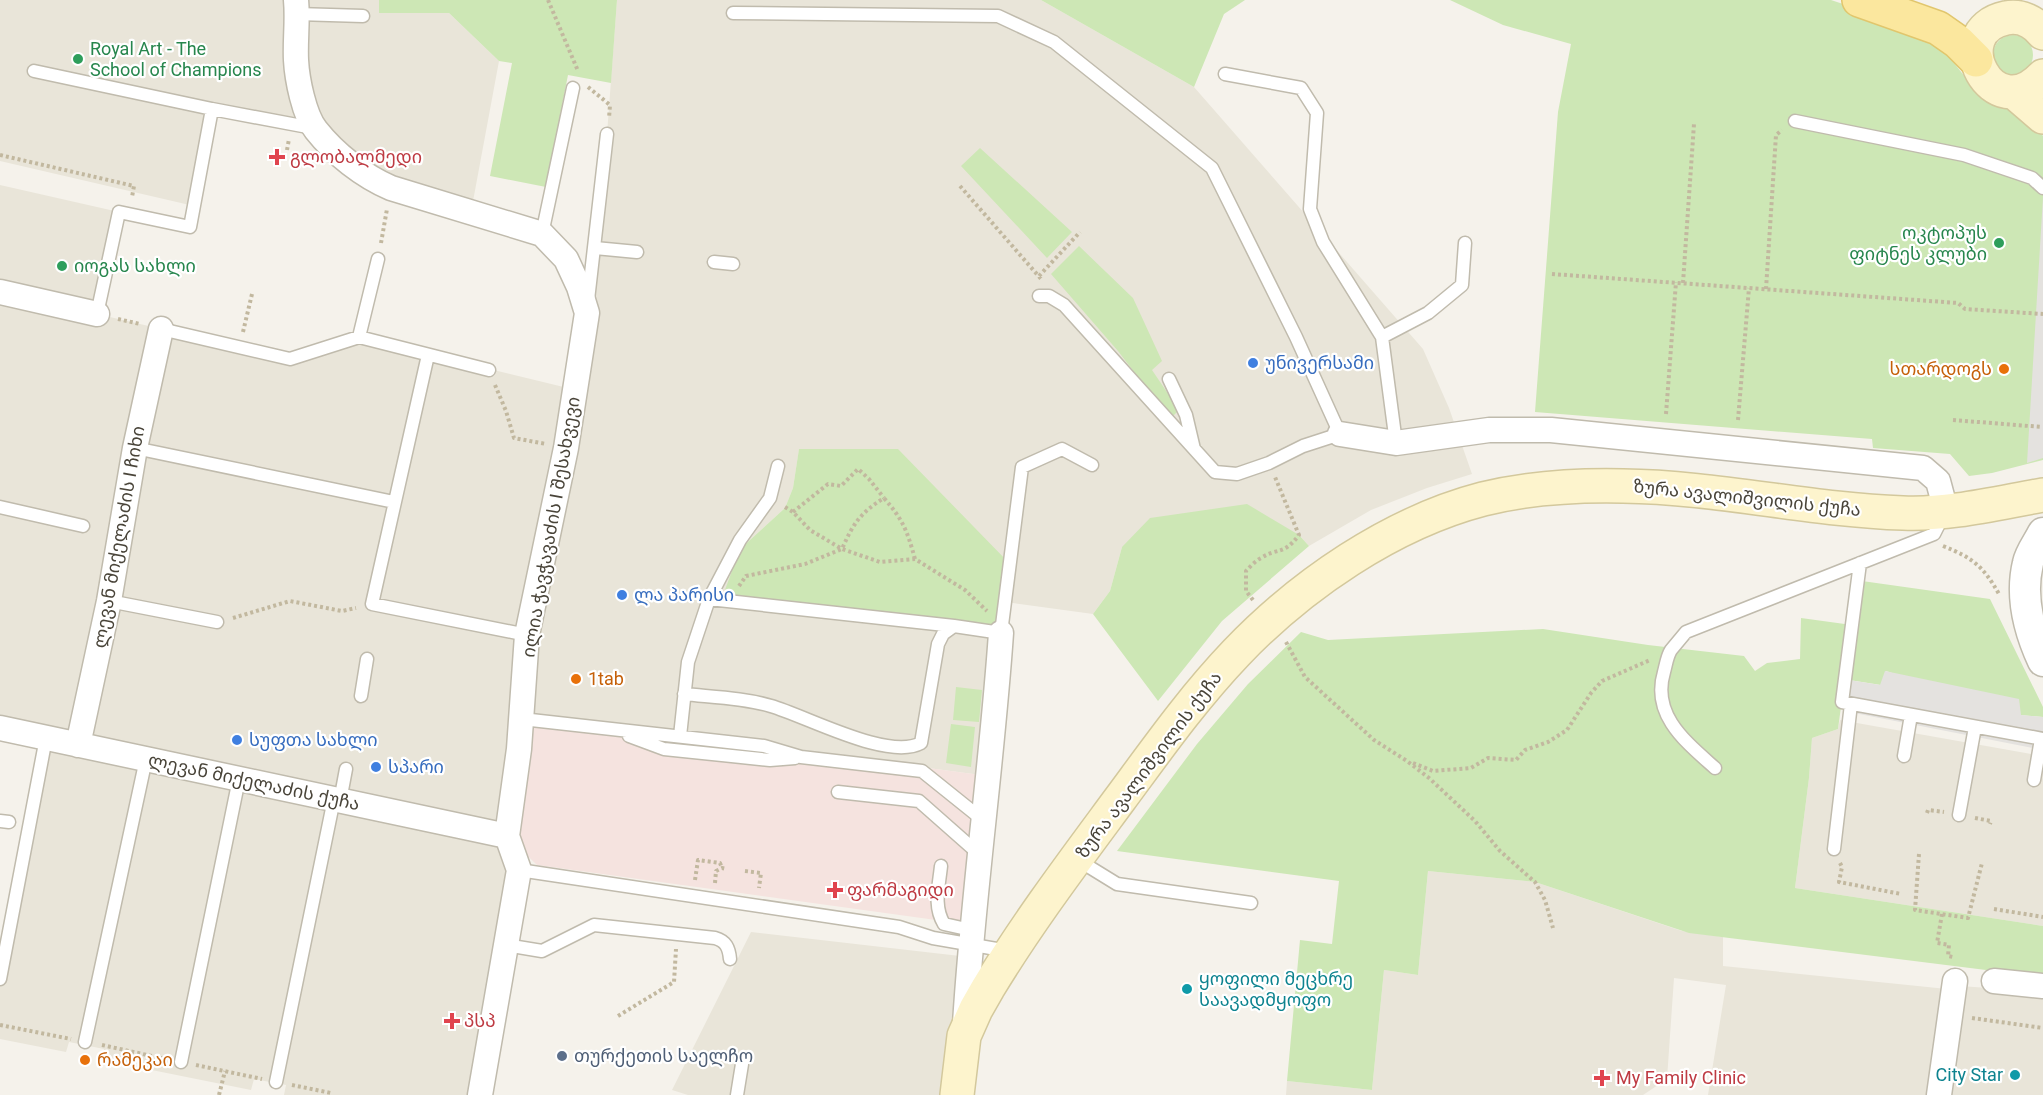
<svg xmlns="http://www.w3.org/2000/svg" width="2043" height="1095" viewBox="0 0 2043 1095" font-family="Roboto,'Noto Sans Georgian',sans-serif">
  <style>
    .residential { fill: #e9e5d9 }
    .medical { fill: #f5e3df }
    .green { fill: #cde7b5 }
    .parking { fill: #e4e2df }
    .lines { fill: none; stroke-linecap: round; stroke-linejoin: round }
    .service-casing { stroke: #c0bbad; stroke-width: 15 }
    .minor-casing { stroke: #c0bbad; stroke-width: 27 }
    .tertiary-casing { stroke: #c0bbad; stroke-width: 33 }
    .secondary-casing { stroke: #d3c89c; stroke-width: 36 }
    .primary-casing { stroke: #e1c66d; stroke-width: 36 }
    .path { stroke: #c2b89f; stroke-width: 4; stroke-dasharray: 3 3; stroke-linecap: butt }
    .service { stroke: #fff; stroke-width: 12 }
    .minor { stroke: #fff; stroke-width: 24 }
    .tertiary { stroke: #fff; stroke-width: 30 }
    .secondary { stroke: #fdf4cd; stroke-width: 33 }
    .primary { stroke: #fbe79e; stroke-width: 33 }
    .leisure-dot { fill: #2e9e5b; stroke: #fff; stroke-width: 2 }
    .health-dot { fill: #e0444e; stroke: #fff; stroke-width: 2 }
    .shop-dot { fill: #3f7fe0; stroke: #fff; stroke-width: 2 }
    .food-dot { fill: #e8710a; stroke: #fff; stroke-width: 2 }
    .culture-dot { fill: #0f9aa8; stroke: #fff; stroke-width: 2 }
    .service-dot { fill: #5c6f8a; stroke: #fff; stroke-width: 2 }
    .labels { text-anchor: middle; stroke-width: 4.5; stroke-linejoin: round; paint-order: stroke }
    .leisure-label { font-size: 18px; fill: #27864d; stroke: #fff; text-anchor: start }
    .health-label { font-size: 18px; fill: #be3a42; stroke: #fff; text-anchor: start }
    .shop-label { font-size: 18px; fill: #366cbe; stroke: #fff; text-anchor: start }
    .food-label { font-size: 18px; fill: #c56008; stroke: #fff; text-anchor: start }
    .street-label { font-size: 18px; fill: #494439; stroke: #fff }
    .culture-label { font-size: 18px; fill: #0d838f; stroke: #fff; text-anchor: start }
    .service-label { font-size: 18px; fill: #4e5e75; stroke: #fff; text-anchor: start }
  </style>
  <rect width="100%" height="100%" fill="#f5f2eb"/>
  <!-- residential -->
  <path class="residential" d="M 0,0 L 379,0 L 380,13 L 449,13 L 499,61 L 471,212 L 391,188 L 314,129 L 212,109 L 194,206 L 0,161 Z
    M 617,0 L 1041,0 L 1194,87 L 1423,349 L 1449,408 L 1472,474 L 1427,488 L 1371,510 L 1309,546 L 1299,535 L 1122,547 L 1110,591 L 1093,614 L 1006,602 L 799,450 L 793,488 L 785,508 L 740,549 L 1001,633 L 988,776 L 764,746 L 522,719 L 519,870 L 480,1095 L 284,1095 L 286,1085 L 254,1079 L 251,1090 L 102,1060 L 104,1049 L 69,1042 L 66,1052 L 0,1039 L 0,979 L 46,739 L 0,728 L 0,185 L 119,212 L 97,314 L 290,359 L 359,337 L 576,390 L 607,134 Z
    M 1840,720 L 2043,756 L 2043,926 L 1795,888 L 1809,778 L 1812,738 L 1838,729 Z
    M 1428,871 L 1535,882 L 1682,931 L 1723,937 L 1723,966 L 1947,989 L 1932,1095 L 1708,1095 L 1726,985 L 1674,978 L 1667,1079 L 1643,1095 L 1286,1095 L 1287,1081 L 1372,1090 L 1384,970 L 1418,975 Z
    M 751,932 L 960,956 L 942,1095 L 688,1095 L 672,1090 Z
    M 1960,986 L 2043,992 L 2043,1095 L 1944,1095 Z"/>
  <!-- medical -->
  <path class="medical" d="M 522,719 L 764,746 L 988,776 L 972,925 L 537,865 L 507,836 Z"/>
  <!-- green -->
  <path class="green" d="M 379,0 L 617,0 L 611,83 L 568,75 L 546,187 L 490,176 L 512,63 L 499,61 L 449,13 L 379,13 Z
    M 1041,0 L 1245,0 L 1224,14 L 1194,87 Z
    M 1450,0 L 1831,0 L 1921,30 L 1940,45 L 1965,77 L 1999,103 L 2036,127 L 2043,136 L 2043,460 L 1992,473 L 1969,476 L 1950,454 L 1873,448 L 1872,439 L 1535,412 L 1558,112 L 1571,44 L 1503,25 Z
    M1993 55a20 20 0 1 1 40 0a20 20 0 1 1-40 0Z
    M 980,148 L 1072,232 L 1047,258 L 961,166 Z
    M 1079,246 L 1133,298 L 1162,361 L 1152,370 L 1179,410 L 1170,419 L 1118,351 L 1051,274 Z
    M 799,449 L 898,449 L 1011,565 L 1001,633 L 722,598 L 740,549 L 785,508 L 793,488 Z
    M 1247,504 L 1299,535 L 1309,546 L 1222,621 L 1158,701 L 1093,614 L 1110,591 L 1122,547 L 1150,518 Z
    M 1862,581 L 1990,599 L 2043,707 L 2043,717 L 2020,715 L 1886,671 L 1881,685 L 1849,680 Z
    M 1801,618 L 1852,625 L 1838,729 L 1812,738 L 1809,778 L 1795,888 L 2043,926 L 2043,977 L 1689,933 L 1535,882 L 1428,871 L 1418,975 L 1384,970 L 1372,1090 L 1287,1081 L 1300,940 L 1332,944 L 1339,881 L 1117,851 L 1197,744 L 1248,684 L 1301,632 L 1328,640 L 1543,629 L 1648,645 L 1744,656 L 1755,671 L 1767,663 L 1800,659 Z
    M 956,687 L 982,690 L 979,722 L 953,720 Z
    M 951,724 L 975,727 L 971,767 L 946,763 Z"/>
  <!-- parking -->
  <path class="parking" d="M 2043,197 L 2043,458 L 2027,463 Z
    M 1885,671 L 2019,699 L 2021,715 L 2043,717 L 2043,750 L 1844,711 L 1849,680 L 1880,685 Z"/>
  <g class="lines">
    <!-- service casing -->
    <g class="service-casing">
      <path id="service" d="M 733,13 L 998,16 L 1054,42 L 1212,168 L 1296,337 L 1340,434 L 1303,446 L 1269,463 L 1237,474 L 1215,472 L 1064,305 L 1049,296 L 1039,296
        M 297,14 L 363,16
        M 34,71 L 212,109
        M 1225,74 L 1301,88 L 1317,113 L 1310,209 L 1323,242 L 1382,337 L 1396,443
        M 1795,121 L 1964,155 L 2032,178 L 2043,188
        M 542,234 L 573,88
        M 595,248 L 637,252
        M 714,262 L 733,264
        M 588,300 L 607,134
        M 97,314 L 119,212 L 190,227 L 212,109 L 313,128
        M 161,329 L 290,359 L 359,337 L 489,370
        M 359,337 L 378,259
        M 1382,337 L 1428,313 L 1462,285 L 1465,243
        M 428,355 L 372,604 L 527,635
        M 1169,379 L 1186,415 L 1194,449
        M 135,448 L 394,502
        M 0,507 L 83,526
        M 1860,563 L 1842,702 L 2043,739
        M 709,599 L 954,626
        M 109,601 L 217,622
        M 684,694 C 712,697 745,698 771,706 C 806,716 888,761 921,743 L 938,644 L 943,634 L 954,626 L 1001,633 L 1022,467 L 1062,449 L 1092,465
        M 361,696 L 367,659
        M 522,719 L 764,746 L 801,757 L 922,771 L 983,820
        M 629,736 L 664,749 L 770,760 L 795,758
        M 680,736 L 688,662 L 709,599 L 740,540 L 770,498 L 778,466
        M 1904,756 L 1911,715
        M 1715,768 C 1686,742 1651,715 1664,672 C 1666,665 1667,656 1671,650 C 1676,644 1681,638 1686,632 L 1934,534 L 1944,514
        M 2034,780 L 2041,739
        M 838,792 L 919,801 L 979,854
        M 340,801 L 346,769
        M 1959,815 L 1975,727
        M 0,821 L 9,822
        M 1834,849 L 1851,704
        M 1078,860 L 1117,884 L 1251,903
        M 941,866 C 939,886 933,906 944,924 L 971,930
        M 519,870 L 899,927 L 933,938 L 1008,951
        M 506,945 L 542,951 L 594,925 L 715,938 C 726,941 729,948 730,959
        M 0,979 L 46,738
        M 85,1042 L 146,759
        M 181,1062 L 239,779
        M 276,1082 L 334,799
        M 737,1095 L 743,1058"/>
    </g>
    <!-- minor casing -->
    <g class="minor-casing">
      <path id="minor" d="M 296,0 C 298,20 295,40 296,60 C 297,79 304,115 316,130 C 335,154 363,176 391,188 L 542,234 L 566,259 L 579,287 L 587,313 L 566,448 L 527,635 L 519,749 L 507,836 L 519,870 L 480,1095
        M 0,292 L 97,314
        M 1340,434 L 1396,443 L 1489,430 L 1551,430 L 1923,468 L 1938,481 L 1946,511
        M 0,728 L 507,836
        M 78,745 L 109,601 L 135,448 L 161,329
        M 1994,981 L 2043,986
        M 965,1024 C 973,893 992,764 1001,633
        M 1939,1095 L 1955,981"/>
    </g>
    <!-- tertiary casing -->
    <g class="tertiary-casing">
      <path id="tertiary" d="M 2043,533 C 2038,543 2030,553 2028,563 C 2020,596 2029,631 2043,661"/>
    </g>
    <!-- secondary casing -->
    <g class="secondary-casing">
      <path id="secondary" d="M 2043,33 C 2034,22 2021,15 2006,18 C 1943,31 1992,130 2043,76
        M 2014,92 L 2043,117
        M 957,1095 L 964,1036 L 976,1009 L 988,988 C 1028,922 1075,860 1120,799 C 1157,749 1193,698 1236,653 C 1301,585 1391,523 1483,499 C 1528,488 1577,485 1623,486 C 1717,487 1809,510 1903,513 C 1950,515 1997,503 2043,495"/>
    </g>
    <!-- primary casing -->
    <g class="primary-casing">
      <path id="primary" d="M 1859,0 L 1938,28 L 1958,42 L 1976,60"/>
    </g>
    <!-- path -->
    <path class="path" d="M 548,0 L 578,71
      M 588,87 L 610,105 L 609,118
      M 287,150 L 289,139
      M 0,155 L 134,186 L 132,197
      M 960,186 L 1042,280
      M 381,243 L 387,209
      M 1552,274 L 1958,303 L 1965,309 L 2043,314
      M 1039,276 L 1080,232
      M 1683,283 L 1694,124
      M 1766,289 L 1776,135 L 1782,130
      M 118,319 L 140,324
      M 243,332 L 252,294
      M 495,385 L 506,411 L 514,438 L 546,444
      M 1666,414 L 1676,282
      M 1738,420 L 1749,288
      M 1953,420 L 2042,427
      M 785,507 L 793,512 L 810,530 L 842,549 L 880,562 L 915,559 L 965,590 L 987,611
      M 793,512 L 828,484 L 841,486 L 858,469 L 869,479 L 884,498
      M 1943,546 C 1973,558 1983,566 1999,594
      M 739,586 L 746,576 L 805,564 L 842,549 C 853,524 860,513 884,498 C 903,520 907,530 915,559
      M 1253,600 L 1246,591 L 1246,571 C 1250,567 1255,561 1261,558 C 1278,547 1283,556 1299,535 L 1275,477
      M 233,618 L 290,601 L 342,611 L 356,608
      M 1286,642 L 1305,677 L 1374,740 L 1407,761 L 1429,778 L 1475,821 L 1500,851 L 1535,882 L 1545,900 L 1553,928
      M 1413,763 L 1433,771 L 1471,768 L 1488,758 L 1516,760 L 1525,750 L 1548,742 L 1567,730 L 1591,693 L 1602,681 L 1650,660
      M 1927,813 L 1928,810 L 1944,812
      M 1975,818 L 1991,821 L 1990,824
      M 1919,854 L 1915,910 L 1968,918 L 1982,863
      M 1840,863 L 1842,867 L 1839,882 L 1901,894
      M 745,871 L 761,873 L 759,888
      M 695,880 L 698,860 L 720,863 L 722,868
      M 715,883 L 716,871 L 722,868 L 727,869
      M 1994,909 L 2043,917
      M 1942,914 L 1937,943 L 1949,945 L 1948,956 L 1953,957
      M 618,1016 L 674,982 L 676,949
      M 1972,1018 L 2043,1028
      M 0,1025 L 71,1039
      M 102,1045 L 165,1059
      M 196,1065 L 262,1079
      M 292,1085 L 331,1093 L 331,1095
      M 219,1095 L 225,1071"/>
    <!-- service -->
    <use href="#service" class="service"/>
    <!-- minor -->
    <use href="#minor" class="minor"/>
    <!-- tertiary -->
    <use href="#tertiary" class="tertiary"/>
    <!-- secondary -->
    <use href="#secondary" class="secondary"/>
    <!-- primary -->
    <use href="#primary" class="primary"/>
  </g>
  <!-- markers -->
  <g class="leisure-dot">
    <circle cx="78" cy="59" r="6"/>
    <circle cx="1999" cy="243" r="6"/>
    <circle cx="62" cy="266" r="6"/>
  </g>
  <g class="health-dot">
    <path d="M274 148h6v6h6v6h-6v6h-6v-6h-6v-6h6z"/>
    <path d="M832 881h6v6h6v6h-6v6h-6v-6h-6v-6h6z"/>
    <path d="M449 1012h6v6h6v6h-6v6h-6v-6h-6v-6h6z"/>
    <path d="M1599 1069h6v6h6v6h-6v6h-6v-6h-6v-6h6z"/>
  </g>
  <g class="shop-dot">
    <circle cx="1253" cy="363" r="6"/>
    <circle cx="622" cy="595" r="6"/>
    <circle cx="237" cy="740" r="6"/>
    <circle cx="376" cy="767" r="6"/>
  </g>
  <g class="food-dot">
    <circle cx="2004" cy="369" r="6"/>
    <circle cx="576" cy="679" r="6"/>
    <circle cx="85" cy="1060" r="6"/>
  </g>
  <g class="culture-dot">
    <circle cx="1187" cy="989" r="6"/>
    <circle cx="2015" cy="1075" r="6"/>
  </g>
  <circle class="service-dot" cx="562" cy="1056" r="6"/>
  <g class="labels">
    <!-- leisure labels -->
    <g class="leisure-label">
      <text x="90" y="55">Royal Art - The<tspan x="90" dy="21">School of Champions</tspan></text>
      <text x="1987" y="239" text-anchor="end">ოკტოპუს<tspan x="1987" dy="21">ფიტნეს კლუბი</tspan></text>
      <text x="74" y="272">იოგას სახლი</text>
    </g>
    <!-- health labels -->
    <g class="health-label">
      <text x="290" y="163">გლობალმედი</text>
      <text x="847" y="896">ფარმაგიდი</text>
      <text x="464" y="1027">პსპ</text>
      <text x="1616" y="1084">My Family Clinic</text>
    </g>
    <!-- shop labels -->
    <g class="shop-label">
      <text x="1265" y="369">უნივერსამი</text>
      <text x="634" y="601">ლა პარისი</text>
      <text x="249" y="746">სუფთა სახლი</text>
      <text x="388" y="773">სპარი</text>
    </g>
    <!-- food labels -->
    <g class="food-label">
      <text x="1992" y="375" text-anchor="end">სთარდოგს</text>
      <text x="588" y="685">1tab</text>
      <text x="97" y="1066">რამეკაი</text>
    </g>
    <!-- street labels -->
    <g class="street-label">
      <text transform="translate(1747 498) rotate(6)" y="6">ზურა ავალიშვილის ქუჩა</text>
      <text transform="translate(551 527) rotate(-80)" y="6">ილია ჭავჭავაძის I შესახვევი</text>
      <text transform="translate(119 537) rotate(-80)" y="6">ლევან მიქელაძის I ჩიხი</text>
      <text transform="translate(1149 765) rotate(-53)" y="6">ზურა ავალიშვილის ქუჩა</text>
      <text transform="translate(254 782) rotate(12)" y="6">ლევან მიქელაძის ქუჩა</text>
    </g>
    <!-- culture labels -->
    <g class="culture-label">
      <text x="1199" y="985">ყოფილი მეცხრე<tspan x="1199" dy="21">საავადმყოფო</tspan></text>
      <text x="2003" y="1081" text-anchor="end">City Star</text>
    </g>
    <!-- service labels -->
    <g class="service-label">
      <text x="574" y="1062">თურქეთის საელჩო</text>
    </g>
  </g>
</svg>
